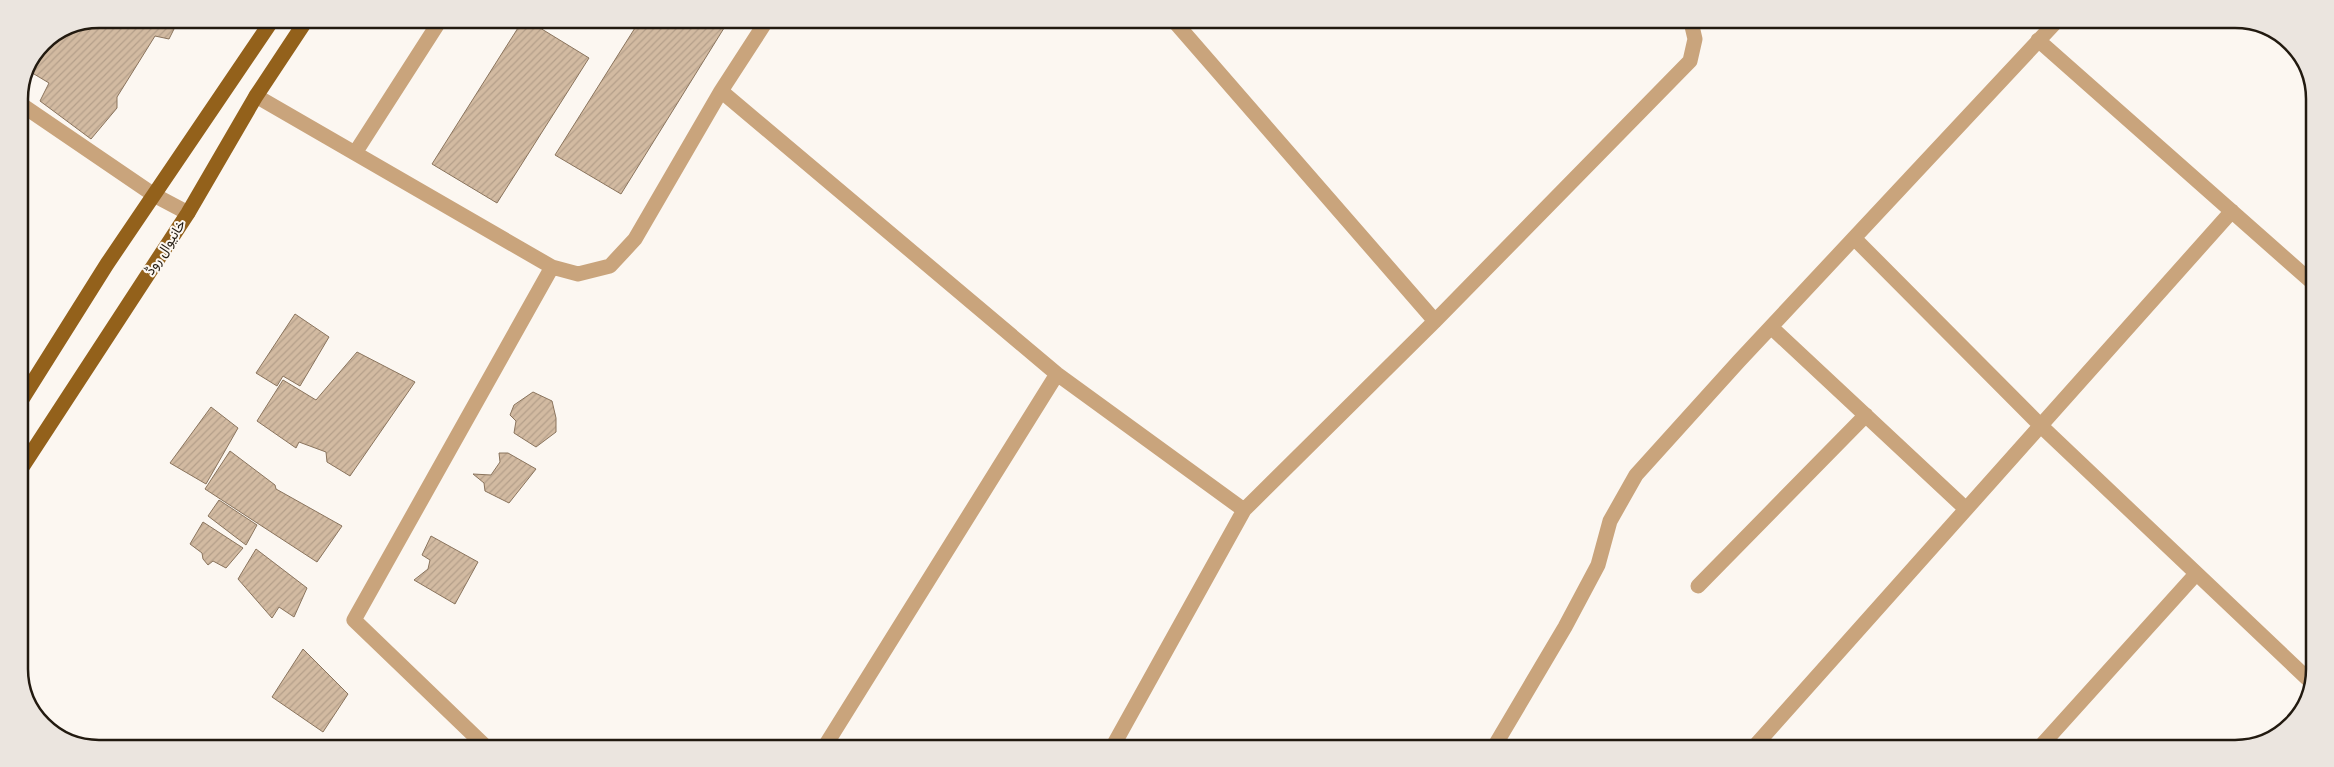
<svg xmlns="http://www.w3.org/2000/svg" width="2334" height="767" viewBox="0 0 2334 767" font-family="'Noto Serif',Vazirmatn,serif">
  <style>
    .building { fill: url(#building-hatch); stroke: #8a745d }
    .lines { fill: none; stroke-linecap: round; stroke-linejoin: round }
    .minor { stroke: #c9a47c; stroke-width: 15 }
    .major { stroke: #93611b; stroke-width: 15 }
    .labels { text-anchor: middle; stroke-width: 4; stroke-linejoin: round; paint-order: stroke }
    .street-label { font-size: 14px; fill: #221a10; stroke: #fcf7f1 }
    .rim { fill: none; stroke: #221a10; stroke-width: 2.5 }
  </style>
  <defs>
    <pattern id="building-hatch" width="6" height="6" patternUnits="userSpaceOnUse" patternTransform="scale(1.25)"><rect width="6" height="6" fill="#d2baa1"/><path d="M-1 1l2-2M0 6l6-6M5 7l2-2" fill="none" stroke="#b49f8a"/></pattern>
  </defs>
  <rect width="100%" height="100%" fill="#fcf7f1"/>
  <!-- building -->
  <path class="building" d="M 99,19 L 179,19 L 169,39 L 155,36 L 117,97 L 117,108 L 91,139 L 40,101 L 49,83 L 29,71 L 42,42 Z
    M 523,20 L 527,20 L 589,58 L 497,203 L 432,164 Z
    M 640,20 L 729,20 L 621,194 L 555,155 Z
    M 295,314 L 329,337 L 300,386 L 283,376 L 277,386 L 256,373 Z
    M 357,352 L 415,382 L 350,476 L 327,462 L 326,452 L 299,442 L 296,448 L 257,421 L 283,380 L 316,400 Z
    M 533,392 L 552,401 L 556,418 L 556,432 L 536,447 L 514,433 L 516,421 L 510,415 L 514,405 Z
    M 211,407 L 238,428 L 206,484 L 170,463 Z
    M 230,451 L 275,485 L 276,489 L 342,526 L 317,562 L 205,489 Z
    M 499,453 L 508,453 L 536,469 L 509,503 L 485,491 L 484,483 L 473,474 L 491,475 L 500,462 Z
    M 219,500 L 257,525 L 246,545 L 208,516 Z
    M 203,522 L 243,548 L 226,568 L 213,561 L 208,565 L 203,559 L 202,553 L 190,544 Z
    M 431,536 L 478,562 L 455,604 L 414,580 L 428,569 L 430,560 L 422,555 Z
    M 256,549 L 307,588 L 294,617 L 279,607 L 272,618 L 238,579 Z
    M 303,649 L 348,694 L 323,732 L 272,697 Z"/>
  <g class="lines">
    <!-- minor -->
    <path class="minor" d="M 1174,21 L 1435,321
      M 2038,40 L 2314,284
      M 721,91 L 1057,374 L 1244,510
      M 256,96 L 552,267 L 578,274 L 610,266 L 635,239 L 721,91 L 767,20
      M 19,103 L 154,195 L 188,213
      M 355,153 L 441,19
      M 1854,238 L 2041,426 L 2311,682
      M 1771,327 L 1966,509
      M 1698,586 L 1866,415
      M 484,745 L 354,620 L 552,267
      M 825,746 L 1057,374
      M 1113,746 L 1244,510 L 1435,321 L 1690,61 L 1695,39 L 1691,22
      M 1494,747 L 1565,627 L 1598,565 L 1610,521 L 1636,475 L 1739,361 L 2055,23
      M 1754,747 L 2232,211
      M 2039,748 L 2196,574"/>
    <!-- major -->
    <path class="major" d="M 19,404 L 107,264 L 273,19
      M 19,472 L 188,213 L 256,96 L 307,19"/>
  </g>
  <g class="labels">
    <!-- street labels -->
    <g class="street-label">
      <text transform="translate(165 247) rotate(-57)" y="5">خانیوال روڈ</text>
    </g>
  </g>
  <!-- crop -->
  <path d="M0 0H2334V767H0ZM99 28H2235A71 71 0 0 1 2306 99V669A71 71 0 0 1 2235 740H99A71 71 0 0 1 28 669V99A71 71 0 0 1 99 28Z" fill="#ebe5df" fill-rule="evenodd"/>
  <path class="rim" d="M99 28H2235A71 71 0 0 1 2306 99V669A71 71 0 0 1 2235 740H99A71 71 0 0 1 28 669V99A71 71 0 0 1 99 28Z"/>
</svg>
